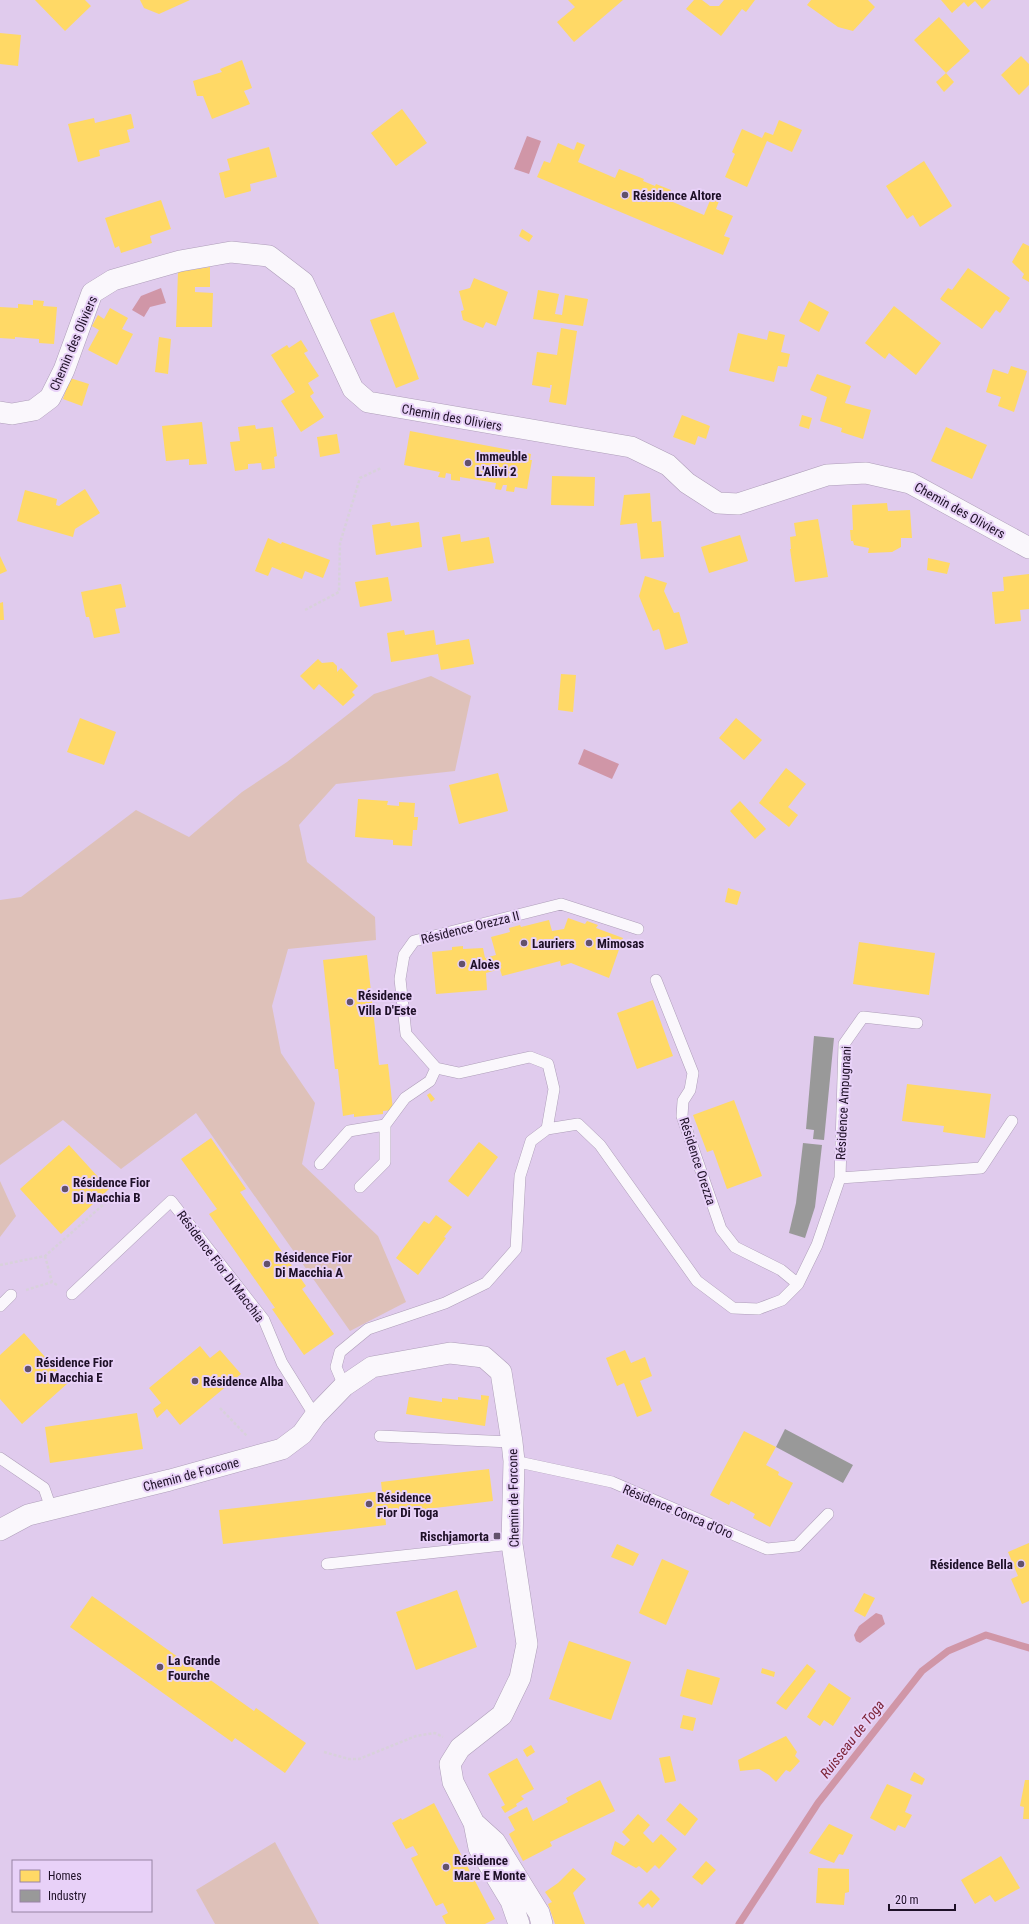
<svg xmlns="http://www.w3.org/2000/svg" width="1029" height="1924" viewBox="0 0 1029 1924" font-family="'Roboto Condensed',sans-serif">
  <style>
    .green { fill: #dec1b9 }
    .water { fill: #d096a7 }
    .homes { fill: #ffd966 }
    .industry { fill: #999 }
    .lines { fill: none; stroke-linecap: round; stroke-linejoin: round }
    .stream { stroke: #d096a7; stroke-width: 7 }
    .lane-casing { stroke: #ae9eb9; stroke-width: 12 }
    .street-casing { stroke: #ae9eb9; stroke-width: 22 }
    .path { stroke: #d8d1db; stroke-width: 2.5; stroke-dasharray: 3 2; stroke-linecap: butt }
    .lane { stroke: #faf7fc; stroke-width: 11 }
    .street { stroke: #faf7fc; stroke-width: 21 }
    .poi-dot { fill: #62516c; stroke: #e8d1f8; stroke-width: 1.5 }
    .labels { text-anchor: middle; stroke-width: 4; stroke-linejoin: round; paint-order: stroke }
    .poi-label { font-size: 13px; font-weight: bold; fill: #1e1027; stroke: #e8d1f8; text-anchor: start }
    .street-label { font-size: 13px; fill: #1e1027; stroke: #e8d1f8 }
    .water-label { font-size: 14px; font-style: italic; fill: #7d2538; stroke: #e8d1f8 }
  </style>
  <rect width="100%" height="100%" fill="#e0cbed"/>
  <!-- green -->
  <path class="green" d="M 431,676 L 471,696 L 455,771 L 336,784 L 299,825 L 307,862 L 375,917 L 376,940 L 288,949 L 272,1006 L 281,1053 L 315,1103 L 302,1164 L 378,1236 L 406,1302 L 350,1331 L 196,1113 L 121,1169 L 63,1120 L 0,1165 L 0,900 L 21,897 L 136,810 L 189,837 L 242,792 L 287,762 L 374,694 Z
    M 0,1181 L 16,1216 L 0,1237 Z
    M 275,1842 L 319,1924 L 215,1924 L 196,1890 Z"/>
  <!-- water -->
  <path class="water" d="M 527,136 L 541,141 L 529,174 L 514,169 Z
    M 161,288 L 166,303 L 150,307 L 144,317 L 132,310 L 141,296 Z
    M 584,749 L 619,764 L 612,779 L 578,764 Z
    M 876,1613 L 882,1615 L 885,1624 L 860,1643 L 856,1641 L 854,1635 L 859,1626 Z"/>
  <!-- homes -->
  <path class="homes" d="M 35,0 L 85,0 L 91,6 L 65,31 Z
    M 140,0 L 190,0 L 159,14 L 144,8 Z
    M 568,0 L 623,0 L 574,42 L 557,22 L 575,7 Z
    M 694,0 L 702,0 L 710,6 L 719,6 L 724,0 L 755,0 L 746,12 L 742,9 L 721,36 L 686,9 Z
    M 811,0 L 868,0 L 875,7 L 853,31 L 838,27 L 807,5 Z
    M 941,0 L 991,0 L 982,9 L 975,1 L 968,7 L 964,2 L 952,13 Z
    M 939,17 L 970,51 L 946,73 L 914,40 Z
    M 0,33 L 21,35 L 18,66 L 0,64 Z
    M 1021,56 L 1029,64 L 1029,85 L 1019,95 L 1001,75 Z
    M 242,60 L 252,88 L 244,91 L 250,104 L 212,119 L 203,96 L 197,96 L 193,81 L 222,72 L 220,69 Z
    M 946,73 L 954,82 L 944,92 L 936,82 Z
    M 402,109 L 427,143 L 396,166 L 371,133 Z
    M 131,114 L 134,128 L 127,130 L 130,142 L 99,150 L 100,156 L 78,162 L 68,124 L 94,118 L 95,123 Z
    M 779,120 L 802,130 L 792,152 L 767,141 L 747,187 L 725,177 L 735,154 L 732,152 L 742,129 L 762,138 L 765,132 L 773,135 Z
    M 577,142 L 585,145 L 578,162 L 615,178 L 619,169 L 644,179 L 643,181 L 655,186 L 656,184 L 671,190 L 668,200 L 704,215 L 711,198 L 719,201 L 716,209 L 733,216 L 724,236 L 730,238 L 723,255 L 537,177 L 544,161 L 550,163 L 558,143 L 574,150 Z
    M 269,147 L 277,177 L 250,184 L 251,191 L 225,198 L 219,173 L 230,170 L 227,159 Z
    M 924,161 L 952,206 L 920,227 L 913,215 L 907,219 L 886,186 Z
    M 161,200 L 171,229 L 150,236 L 152,243 L 121,253 L 119,246 L 115,248 L 105,218 Z
    M 522,229 L 533,236 L 529,242 L 519,236 Z
    M 1023,243 L 1029,246 L 1029,282 L 1022,278 L 1024,274 L 1012,262 Z
    M 210,267 L 210,287 L 195,287 L 195,292 L 213,293 L 212,327 L 176,327 L 178,272 Z
    M 968,268 L 1010,298 L 1000,313 L 996,310 L 982,329 L 940,299 L 948,288 L 952,290 Z
    M 474,278 L 508,292 L 496,326 L 486,322 L 483,328 L 463,320 L 461,311 L 464,310 L 459,291 L 470,288 Z
    M 538,290 L 559,294 L 555,314 L 562,315 L 565,295 L 588,299 L 583,326 L 533,319 Z
    M 33,300 L 44,301 L 43,306 L 57,307 L 54,344 L 39,343 L 39,339 L 15,337 L 15,339 L 0,338 L 0,307 L 18,308 L 18,304 L 33,305 Z
    M 809,301 L 829,312 L 819,332 L 799,321 Z
    M 894,306 L 941,343 L 916,375 L 889,353 L 885,359 L 865,343 Z
    M 110,308 L 128,318 L 122,329 L 133,334 L 117,365 L 88,350 L 99,330 L 92,326 L 98,315 L 104,319 Z
    M 394,312 L 419,379 L 396,388 L 370,320 Z
    M 561,328 L 577,331 L 566,405 L 549,402 L 552,385 L 550,385 L 550,388 L 532,385 L 537,352 L 557,355 Z
    M 769,331 L 785,335 L 781,352 L 790,354 L 787,367 L 778,366 L 774,382 L 729,371 L 738,333 L 767,340 Z
    M 159,337 L 171,339 L 168,374 L 155,372 Z
    M 301,340 L 308,351 L 304,353 L 319,376 L 308,383 L 314,393 L 310,396 L 324,417 L 301,432 L 281,401 L 295,392 L 271,355 L 287,345 L 289,348 Z
    M 1011,366 L 1027,371 L 1014,412 L 998,406 L 1001,397 L 986,392 L 993,369 L 1008,374 Z
    M 817,374 L 851,386 L 845,403 L 871,410 L 863,439 L 841,432 L 842,428 L 820,421 L 827,397 L 810,390 Z
    M 70,378 L 89,384 L 82,406 L 63,399 Z
    M 682,415 L 710,426 L 706,439 L 698,436 L 695,445 L 673,437 Z
    M 802,415 L 812,418 L 809,429 L 799,426 Z
    M 202,422 L 207,464 L 189,465 L 189,459 L 166,461 L 162,426 Z
    M 255,425 L 256,429 L 273,427 L 277,456 L 274,457 L 275,468 L 262,470 L 261,463 L 248,464 L 248,469 L 235,471 L 230,442 L 240,441 L 238,427 Z
    M 946,427 L 987,445 L 972,479 L 931,461 Z
    M 410,431 L 531,454 L 530,460 L 532,460 L 527,489 L 515,487 L 514,492 L 506,491 L 507,485 L 503,485 L 501,490 L 495,489 L 496,483 L 460,477 L 460,481 L 451,480 L 451,474 L 446,473 L 445,478 L 438,477 L 440,472 L 404,465 Z
    M 337,434 L 340,453 L 320,457 L 317,437 Z
    M 552,476 L 595,477 L 594,506 L 551,505 Z
    M 85,489 L 100,513 L 75,529 L 73,537 L 17,521 L 25,490 L 57,499 L 56,505 L 59,506 Z
    M 650,493 L 652,522 L 661,521 L 664,557 L 641,559 L 637,523 L 620,525 L 624,495 Z
    M 887,503 L 888,511 L 910,510 L 912,538 L 901,538 L 901,547 L 892,552 L 868,553 L 869,548 L 854,545 L 853,541 L 851,541 L 850,530 L 853,530 L 852,505 Z
    M 818,519 L 828,577 L 795,582 L 790,549 L 791,549 L 790,537 L 796,536 L 794,523 Z
    M 390,522 L 391,526 L 419,522 L 422,547 L 376,555 L 372,525 Z
    M 460,534 L 461,542 L 489,537 L 494,563 L 448,571 L 442,537 Z
    M 740,535 L 748,561 L 709,573 L 701,547 Z
    M 268,538 L 281,544 L 282,542 L 330,560 L 323,578 L 305,571 L 302,579 L 272,567 L 268,576 L 255,571 Z
    M 0,556 L 7,571 L 0,574 Z
    M 928,558 L 950,563 L 947,574 L 927,570 Z
    M 1029,574 L 1029,609 L 1020,610 L 1021,621 L 995,624 L 992,592 L 1004,591 L 1003,577 Z
    M 645,576 L 667,583 L 664,591 L 674,613 L 679,612 L 688,643 L 665,650 L 659,629 L 653,631 L 639,596 Z
    M 388,577 L 392,601 L 360,607 L 355,582 Z
    M 121,584 L 126,607 L 115,609 L 120,633 L 94,638 L 89,617 L 86,617 L 81,592 Z
    M 3,602 L 4,620 L 0,620 L 0,603 Z
    M 404,630 L 405,635 L 434,630 L 436,645 L 469,639 L 474,664 L 441,670 L 438,654 L 391,662 L 387,633 Z
    M 318,659 L 322,663 L 333,662 L 337,666 L 337,672 L 341,668 L 358,686 L 352,692 L 355,695 L 343,706 L 319,684 L 314,690 L 300,676 Z
    M 561,674 L 576,675 L 573,712 L 558,710 Z
    M 80,718 L 116,732 L 104,765 L 67,752 Z
    M 736,718 L 762,740 L 744,760 L 719,738 Z
    M 786,768 L 806,784 L 788,807 L 798,815 L 789,827 L 759,803 Z
    M 498,773 L 508,811 L 459,824 L 449,785 Z
    M 358,799 L 388,801 L 387,805 L 399,806 L 399,802 L 415,803 L 414,817 L 418,817 L 417,830 L 413,830 L 412,846 L 393,845 L 393,840 L 355,837 Z
    M 740,801 L 766,829 L 755,839 L 730,811 Z
    M 728,888 L 741,892 L 737,905 L 725,902 Z
    M 568,918 L 585,924 L 587,921 L 598,925 L 596,928 L 623,938 L 609,978 L 571,963 L 561,966 L 560,961 L 502,976 L 500,969 L 486,973 L 487,990 L 436,994 L 432,952 L 452,950 L 452,947 L 463,946 L 463,949 L 483,948 L 485,958 L 496,955 L 491,937 L 510,932 L 509,928 L 520,925 L 521,927 L 549,920 L 552,931 L 564,929 Z
    M 859,942 L 935,953 L 929,995 L 853,984 Z
    M 367,955 L 379,1065 L 388,1064 L 393,1110 L 383,1111 L 383,1114 L 354,1117 L 354,1114 L 343,1116 L 338,1069 L 335,1069 L 323,960 Z
    M 653,1000 L 673,1056 L 637,1069 L 617,1013 Z
    M 907,1084 L 991,1094 L 985,1138 L 943,1132 L 944,1126 L 902,1121 Z
    M 430,1093 L 435,1099 L 431,1102 L 427,1095 Z
    M 734,1100 L 762,1176 L 727,1189 L 713,1150 L 707,1152 L 693,1115 Z
    M 211,1138 L 246,1189 L 240,1192 L 306,1286 L 302,1289 L 334,1334 L 304,1355 L 272,1309 L 275,1308 L 209,1214 L 217,1209 L 181,1159 Z
    M 479,1142 L 498,1157 L 468,1197 L 448,1181 Z
    M 69,1145 L 109,1189 L 61,1234 L 20,1189 Z
    M 436,1215 L 452,1227 L 444,1237 L 446,1238 L 418,1275 L 396,1258 L 424,1221 L 429,1224 Z
    M 24,1333 L 68,1383 L 22,1424 L 0,1399 L 0,1355 Z
    M 200,1346 L 210,1358 L 220,1350 L 241,1374 L 180,1425 L 167,1409 L 157,1418 L 153,1409 L 161,1403 L 149,1388 Z
    M 625,1350 L 631,1363 L 645,1357 L 652,1376 L 640,1381 L 652,1411 L 637,1417 L 624,1383 L 617,1386 L 606,1358 Z
    M 481,1395 L 489,1396 L 485,1426 L 406,1414 L 409,1397 L 442,1402 L 442,1398 L 458,1400 L 458,1397 L 481,1400 Z
    M 137,1413 L 143,1449 L 50,1463 L 45,1427 Z
    M 744,1431 L 776,1447 L 766,1465 L 779,1472 L 778,1475 L 793,1483 L 770,1527 L 753,1518 L 755,1514 L 731,1501 L 729,1505 L 710,1495 Z
    M 489,1469 L 493,1501 L 385,1514 L 386,1525 L 223,1544 L 219,1510 L 382,1491 L 381,1482 Z
    M 1029,1543 L 1029,1601 L 1022,1604 L 1011,1579 L 1018,1576 L 1008,1552 Z
    M 617,1544 L 639,1554 L 633,1566 L 611,1557 Z
    M 662,1559 L 689,1571 L 666,1625 L 639,1613 Z
    M 457,1590 L 477,1647 L 416,1670 L 396,1612 Z
    M 864,1593 L 875,1598 L 865,1617 L 854,1611 Z
    M 92,1596 L 254,1711 L 256,1708 L 306,1743 L 285,1773 L 235,1738 L 232,1742 L 70,1627 Z
    M 569,1641 L 631,1662 L 611,1720 L 549,1699 Z
    M 807,1664 L 816,1671 L 786,1710 L 776,1703 Z
    M 762,1668 L 775,1672 L 774,1677 L 761,1673 Z
    M 687,1669 L 720,1678 L 712,1705 L 680,1696 Z
    M 829,1683 L 851,1698 L 833,1726 L 824,1720 L 820,1726 L 807,1717 Z
    M 683,1715 L 696,1718 L 693,1731 L 680,1728 Z
    M 786,1736 L 797,1752 L 795,1756 L 800,1761 L 790,1772 L 786,1770 L 776,1782 L 769,1775 L 759,1769 L 740,1771 L 738,1760 Z
    M 531,1745 L 535,1752 L 527,1757 L 523,1750 Z
    M 670,1756 L 676,1781 L 665,1783 L 659,1758 Z
    M 517,1758 L 534,1789 L 521,1796 L 524,1799 L 516,1804 L 517,1806 L 505,1813 L 501,1807 L 505,1805 L 488,1774 Z
    M 914,1772 L 925,1779 L 922,1785 L 910,1780 Z
    M 600,1780 L 615,1811 L 550,1842 L 552,1846 L 523,1861 L 509,1834 L 515,1830 L 508,1817 L 527,1807 L 533,1821 L 568,1802 L 566,1798 Z
    M 1025,1780 L 1029,1780 L 1029,1819 L 1023,1819 L 1024,1807 L 1020,1806 Z
    M 887,1784 L 912,1795 L 905,1812 L 912,1815 L 905,1828 L 898,1825 L 895,1831 L 870,1818 Z
    M 434,1803 L 495,1919 L 485,1924 L 446,1924 L 442,1916 L 448,1913 L 443,1903 L 436,1906 L 411,1858 L 418,1855 L 413,1846 L 406,1849 L 392,1823 L 401,1818 L 402,1820 Z
    M 680,1803 L 698,1819 L 685,1836 L 666,1820 Z
    M 638,1814 L 650,1825 L 643,1833 L 653,1843 L 661,1834 L 677,1849 L 659,1869 L 655,1865 L 647,1873 L 639,1866 L 636,1868 L 611,1854 L 615,1841 L 624,1846 L 630,1840 L 622,1832 Z
    M 829,1824 L 853,1835 L 843,1855 L 839,1854 L 834,1863 L 809,1853 Z
    M 1001,1856 L 1020,1888 L 995,1902 L 990,1895 L 975,1904 L 961,1880 Z
    M 706,1861 L 716,1870 L 702,1885 L 692,1877 Z
    M 573,1868 L 586,1879 L 573,1893 L 585,1924 L 555,1924 L 548,1904 L 552,1902 L 545,1892 L 558,1883 Z
    M 818,1868 L 849,1869 L 849,1892 L 845,1893 L 844,1905 L 816,1903 Z
    M 651,1890 L 660,1899 L 652,1908 L 648,1903 L 643,1908 L 638,1903 Z"/>
  <!-- industry -->
  <path class="industry" d="M 814,1036 L 834,1038 L 824,1140 L 813,1139 L 814,1130 L 806,1129 Z
    M 803,1143 L 822,1145 L 815,1207 L 805,1238 L 789,1233 L 796,1203 Z
    M 785,1429 L 853,1465 L 843,1483 L 776,1447 Z"/>
  <g class="lines">
    <!-- stream -->
    <path class="stream" d="M 739,1924 L 818,1803 L 922,1671 L 948,1651 L 986,1635 L 1029,1648"/>
    <!-- lane casing -->
    <g class="lane-casing">
      <path id="lane" d="M 656,980 L 693,1073 L 690,1090 L 683,1101 L 682,1116 L 721,1229 L 735,1247 L 781,1270 L 798,1284
        M 436,1068 L 406,1034 L 400,979 L 404,955 L 414,941 L 561,904 L 638,929
        M 436,1068 L 459,1073 L 530,1057 L 548,1064 L 554,1089 L 547,1129
        M 320,1164 L 349,1131 L 385,1125 L 405,1098 L 430,1081 L 436,1068
        M 840,1178 L 981,1168 L 1012,1121
        M 360,1187 L 385,1162 L 385,1125
        M 72,1294 L 171,1201 L 264,1320 L 282,1363 L 315,1416
        M 0,1306 L 11,1295
        M 344,1386 L 336,1367 L 340,1352 L 368,1329 L 445,1303 L 486,1283 L 516,1249 L 520,1176 L 531,1141 L 547,1129 L 578,1124 L 600,1145 L 697,1281 L 733,1308 L 758,1309 L 782,1300 L 798,1284 L 817,1245 L 840,1178 L 844,1044 L 863,1017 L 917,1023
        M 380,1436 L 512,1442
        M 0,1458 L 44,1488 L 51,1508
        M 514,1461 L 612,1482 L 767,1549 L 797,1546 L 828,1514
        M 327,1564 L 512,1544"/>
    </g>
    <!-- street casing -->
    <g class="street-casing">
      <path id="street" d="M 0,412 L 12,414 L 34,410 L 50,398 L 64,370 L 92,293 L 113,280 L 180,261 L 231,252 L 269,256 L 303,282 L 353,389 L 368,402 L 631,447 L 668,465 L 687,483 L 718,503 L 738,504 L 827,475 L 866,473 L 910,483 L 1029,548
        M 0,1530 L 28,1515 L 170,1480 L 282,1449 L 302,1434 L 315,1416 L 344,1386 L 372,1367 L 450,1353 L 484,1357 L 501,1372 L 512,1442 L 514,1461 L 512,1544 L 527,1644 L 520,1678 L 502,1715 L 460,1748 L 450,1764 L 453,1782 L 474,1823 L 479,1848 L 511,1901 L 519,1924
        M 474,1823 L 495,1842 L 539,1913 L 542,1924"/>
    </g>
    <!-- path -->
    <path class="path" d="M 305,610 L 339,592 L 340,543 L 360,478 L 381,468
      M 45,1256 L 52,1282
      M 0,1265 L 45,1256 L 112,1197
      M 26,1290 L 52,1282 L 57,1285
      M 220,1408 L 247,1436
      M 324,1752 L 349,1759 L 359,1759 L 416,1736 L 435,1733 L 443,1737"/>
    <!-- lane -->
    <use href="#lane" class="lane"/>
    <!-- street -->
    <use href="#street" class="street"/>
  </g>
  <!-- markers -->
  <g class="poi-dot">
    <circle cx="625" cy="195" r="4"/>
    <circle cx="468" cy="463" r="4"/>
    <circle cx="524" cy="943" r="4"/>
    <circle cx="589" cy="943" r="4"/>
    <circle cx="462" cy="964" r="4"/>
    <circle cx="350" cy="1002" r="4"/>
    <circle cx="65" cy="1189" r="4"/>
    <circle cx="267" cy="1264" r="4"/>
    <circle cx="28" cy="1369" r="4"/>
    <circle cx="195" cy="1381" r="4"/>
    <circle cx="369" cy="1504" r="4"/>
    <rect x="493" y="1532" width="8" height="8" rx="2"/>
    <circle cx="1021" cy="1564" r="4"/>
    <circle cx="160" cy="1667" r="4"/>
    <circle cx="446" cy="1867" r="4"/>
  </g>
  <g class="labels">
    <!-- poi labels -->
    <g class="poi-label">
      <text x="633" y="200">Résidence Altore</text>
      <text x="476" y="461">Immeuble<tspan x="476" dy="15">L'Alivi 2</tspan></text>
      <text x="532" y="948">Lauriers</text>
      <text x="597" y="948">Mimosas</text>
      <text x="470" y="969">Aloès</text>
      <text x="358" y="1000">Résidence<tspan x="358" dy="15">Villa D'Este</tspan></text>
      <text x="73" y="1187">Résidence Fior<tspan x="73" dy="15">Di Macchia B</tspan></text>
      <text x="275" y="1262">Résidence Fior<tspan x="275" dy="15">Di Macchia A</tspan></text>
      <text x="36" y="1367">Résidence Fior<tspan x="36" dy="15">Di Macchia E</tspan></text>
      <text x="203" y="1386">Résidence Alba</text>
      <text x="377" y="1502">Résidence<tspan x="377" dy="15">Fior Di Toga</tspan></text>
      <text x="489" y="1541" text-anchor="end">Rischjamorta</text>
      <text x="1013" y="1569" text-anchor="end">Résidence Bella</text>
      <text x="168" y="1665">La Grande<tspan x="168" dy="15">Fourche</tspan></text>
      <text x="454" y="1865">Résidence<tspan x="454" dy="15">Mare E Monte</tspan></text>
    </g>
    <!-- street labels -->
    <g class="street-label">
      <text transform="translate(73 343) rotate(-67)" y="5">Chemin des Oliviers</text>
      <text transform="translate(452 417) rotate(10)" y="5">Chemin des Oliviers</text>
      <text transform="translate(960 510) rotate(29)" y="5">Chemin des Oliviers</text>
      <text transform="translate(470 927) rotate(-14)" y="5">Résidence Orezza II</text>
      <text transform="translate(843 1103) rotate(-87)" y="5">Résidence Ampugnani</text>
      <text transform="translate(698 1161) rotate(72)" y="5">Résidence Orezza</text>
      <text transform="translate(221 1266) rotate(53)" y="5">Résidence Fior Di Macchia</text>
      <text transform="translate(191 1474) rotate(-15)" y="5">Chemin de Forcone</text>
      <text transform="translate(513 1498) rotate(-91)" y="5">Chemin de Forcone</text>
      <text transform="translate(678 1511) rotate(23)" y="5">Résidence Conca d'Oro</text>
    </g>
    <!-- water labels -->
    <g class="water-label">
      <text transform="translate(852 1739) rotate(-52)" y="5">Ruisseau de Toga</text>
    </g>
  </g>
  <!-- legend -->
  <rect x="12" y="1860" width="140" height="52" fill="#e8d1f8" stroke="#9784a4"/>
  <rect x="20" y="1870" width="20" height="12" fill="#ffd966" stroke="#9784a4"/>
  <text x="48" y="1880" font-size="12" fill="#1e1027">Homes</text>
  <rect x="20" y="1890" width="20" height="12" fill="#999999" stroke="#9784a4"/>
  <text x="48" y="1900" font-size="12" fill="#1e1027">Industry</text>
  <!-- scale -->
  <path d="M889 1904v6h66v-6" fill="none" stroke="#1e1027" stroke-width="2"/>
  <text x="895" y="1904" font-size="12" fill="#1e1027" stroke="#e8d1f8" stroke-width="3" paint-order="stroke">20 m</text>
</svg>
